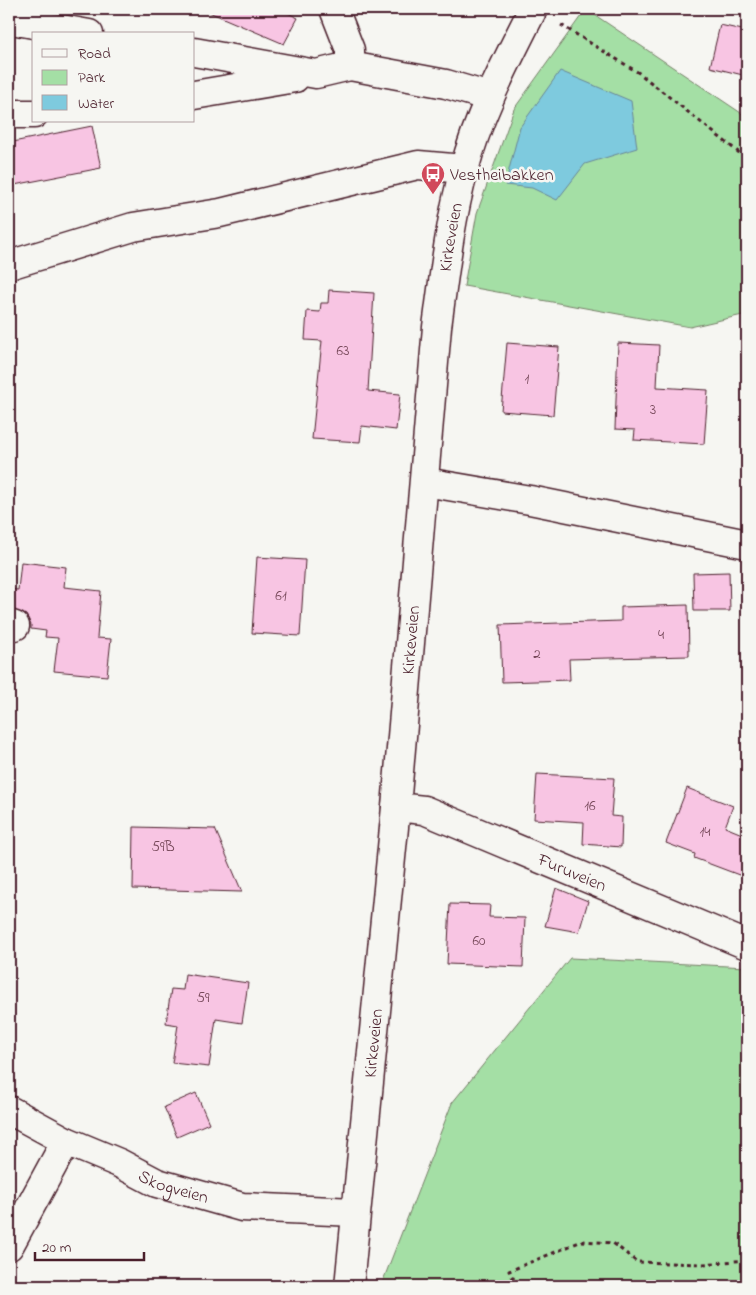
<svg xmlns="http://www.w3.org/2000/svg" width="756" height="1295" viewBox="0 0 756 1295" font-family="'Indie Flower',sans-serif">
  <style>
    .green { fill: #a4dfa5; stroke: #777f68 }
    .water { fill: #7ecade; stroke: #698696 }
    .building { fill: #f8c5e3; stroke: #4a1f2b }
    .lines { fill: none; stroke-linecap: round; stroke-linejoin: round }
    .street-casing { stroke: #4a1f2b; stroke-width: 31 }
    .secondary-casing { stroke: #4a1f2b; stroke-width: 31 }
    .path { stroke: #4a1f2b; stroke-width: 3; stroke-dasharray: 4 4; stroke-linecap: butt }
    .street { stroke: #f6f6f2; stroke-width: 28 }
    .secondary { stroke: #f6f6f2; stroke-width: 28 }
    .labels { text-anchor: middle; stroke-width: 5; stroke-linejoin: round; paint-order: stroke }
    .number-label { font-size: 15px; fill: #764859 }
    .poi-label { font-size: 18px; fill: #4a1f2b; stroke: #f6f6f2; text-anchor: start }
    .street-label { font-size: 18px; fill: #4a1f2b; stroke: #f6f6f2 }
  </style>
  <rect width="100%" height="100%" fill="#f6f6f2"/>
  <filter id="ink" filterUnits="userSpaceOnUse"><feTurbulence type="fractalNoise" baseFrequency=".02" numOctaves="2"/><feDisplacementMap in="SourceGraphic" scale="10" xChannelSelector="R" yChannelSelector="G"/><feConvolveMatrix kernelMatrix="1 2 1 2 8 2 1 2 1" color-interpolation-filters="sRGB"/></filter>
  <g filter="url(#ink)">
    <!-- green -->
    <path class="green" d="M 586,9 L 747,117 L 747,314 L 690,327 L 464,286 L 477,213 L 514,109 Z
      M 570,958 L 747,967 L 747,1286 L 381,1286 L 452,1103 Z"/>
    <!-- water -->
    <path class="water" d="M 560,71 L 631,101 L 637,148 L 585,164 L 557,200 L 532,188 L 505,185 L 520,127 Z"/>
    <!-- building -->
    <path class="building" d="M 202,9 L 280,9 L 298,18 L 284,44 Z
      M 720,25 L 747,31 L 747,76 L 710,67 Z
      M 92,126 L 101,168 L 9,186 L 9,145 L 14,144 L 13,142 Z
      M 329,290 L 374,293 L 368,391 L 400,394 L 396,430 L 362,426 L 360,442 L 312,439 L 322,341 L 305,340 L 307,311 L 320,312 L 321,303 L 328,303 Z
      M 507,343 L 559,347 L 553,415 L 501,411 Z
      M 618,343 L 659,345 L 657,387 L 708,390 L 704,444 L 634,440 L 635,430 L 615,429 Z
      M 257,557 L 305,560 L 300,636 L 252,633 Z
      M 21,562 L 66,567 L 64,587 L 101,591 L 97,638 L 111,639 L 107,676 L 54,671 L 58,638 L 45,637 L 46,631 L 31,629 L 31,625 L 26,615 L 9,609 L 9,589 L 18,590 Z
      M 729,572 L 730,611 L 694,611 L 693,573 Z
      M 688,605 L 689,656 L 569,659 L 570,680 L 502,682 L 500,625 L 621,621 L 621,607 Z
      M 537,774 L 614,778 L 611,816 L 622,817 L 621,847 L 583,844 L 584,822 L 534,819 Z
      M 687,788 L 733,806 L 725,827 L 747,836 L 747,878 L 694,858 L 695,854 L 666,843 Z
      M 134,827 L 215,829 L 242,892 L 133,889 Z
      M 556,888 L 588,901 L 579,932 L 545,926 Z
      M 450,904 L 490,905 L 489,917 L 525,918 L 523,967 L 447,964 Z
      M 185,974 L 248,983 L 242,1023 L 216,1019 L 209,1067 L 172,1063 L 178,1025 L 166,1023 L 171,989 L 183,990 Z
      M 196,1093 L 209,1123 L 177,1137 L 164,1107 Z"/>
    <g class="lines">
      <!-- street casing -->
      <g class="street-casing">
        <g id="street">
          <path d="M 334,9 L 350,50 L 350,66"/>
          <path d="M 17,21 L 89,34"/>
          <path d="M 194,52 L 316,74 L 350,66 L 446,84 L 490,97"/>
          <path d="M 194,95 L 295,78"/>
          <path d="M 9,114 L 34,114"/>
          <path d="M 9,265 L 133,227 L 220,213 L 418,165 L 464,169"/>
          <path d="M 425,482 L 530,500 L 747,544"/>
          <path d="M 9,624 L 15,626"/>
          <path id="s1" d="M 396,807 L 424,810 L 747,945"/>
          <path id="s2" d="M 9,1110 L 66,1141 L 119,1163 L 157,1183 L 242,1207 L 355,1212"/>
          <path d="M 9,1246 L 66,1141"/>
        </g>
      </g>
      <!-- secondary casing -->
      <g class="secondary-casing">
        <g id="secondary">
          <path id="s3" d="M 349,1286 L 396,807 L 437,327 C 444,275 450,221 464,170 C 479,113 507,61 533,9"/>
        </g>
      </g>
      <!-- path -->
      <path class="path" d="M 561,25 L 639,73 L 747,159
        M 518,1286 L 509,1271 L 582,1241 L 613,1243 L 637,1262 L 703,1264 L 747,1260"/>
      <!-- street -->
      <use href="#street" class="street"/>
      <!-- secondary -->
      <use href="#secondary" class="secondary"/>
    </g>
  </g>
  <!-- icons -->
  <defs>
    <g id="bus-pin" transform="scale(1.25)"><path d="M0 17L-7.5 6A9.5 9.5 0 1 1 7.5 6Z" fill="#d1495b" stroke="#f6f6f2"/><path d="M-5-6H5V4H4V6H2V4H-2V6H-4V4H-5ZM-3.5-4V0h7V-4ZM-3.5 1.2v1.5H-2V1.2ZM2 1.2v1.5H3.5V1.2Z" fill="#fff"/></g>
  </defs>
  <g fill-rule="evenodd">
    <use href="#bus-pin" x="433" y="174"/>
  </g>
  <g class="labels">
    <!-- number labels -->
    <g class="number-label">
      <text x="343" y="355">63</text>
      <text x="527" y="383">1</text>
      <text x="653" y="414">3</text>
      <text x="281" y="600">61</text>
      <text x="661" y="639">4</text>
      <text x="537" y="658">2</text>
      <text x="590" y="810">16</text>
      <text x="705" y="836">14</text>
      <text x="163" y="851">59B</text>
      <text x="479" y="945">60</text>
      <text x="203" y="1002">59</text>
    </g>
    <!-- poi labels -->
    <g class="poi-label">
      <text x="450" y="180">Vestheibakken</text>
    </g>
    <!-- street labels -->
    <g class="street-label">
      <text dy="6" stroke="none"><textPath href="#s3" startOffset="1054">Kirkeveien</textPath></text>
      <text dy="6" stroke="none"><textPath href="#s3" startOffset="649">Kirkeveien</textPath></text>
      <text dy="6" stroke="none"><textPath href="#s1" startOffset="189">Furuveien</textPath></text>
      <text dy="6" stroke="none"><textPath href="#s3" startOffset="244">Kirkeveien</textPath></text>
      <text dy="6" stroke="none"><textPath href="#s2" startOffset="182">Skogveien</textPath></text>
    </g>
  </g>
  <!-- margin -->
  <rect width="756" height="1295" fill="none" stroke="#f6f6f2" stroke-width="30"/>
  <rect x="15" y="15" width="726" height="1265" fill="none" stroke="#4a1f2b" stroke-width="2" filter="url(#ink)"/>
  <!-- legend -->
  <rect x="32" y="32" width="162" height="90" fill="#f6f6f2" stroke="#b1a0a2"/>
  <rect x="42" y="49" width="25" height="8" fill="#f6f6f2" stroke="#b1a0a2"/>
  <text x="78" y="58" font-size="15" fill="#4a1f2b">Road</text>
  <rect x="42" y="70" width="25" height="15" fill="#a4dfa5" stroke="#b1a0a2"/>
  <text x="78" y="82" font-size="15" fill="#4a1f2b">Park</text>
  <rect x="42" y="95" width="25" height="15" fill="#7ecade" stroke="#b1a0a2"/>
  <text x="78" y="108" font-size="15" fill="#4a1f2b">Water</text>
  <!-- scale -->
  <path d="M35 1252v8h109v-8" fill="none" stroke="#4a1f2b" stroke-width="2.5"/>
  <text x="42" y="1252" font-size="15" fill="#4a1f2b" stroke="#f6f6f2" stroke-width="4" paint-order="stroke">20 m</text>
</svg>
